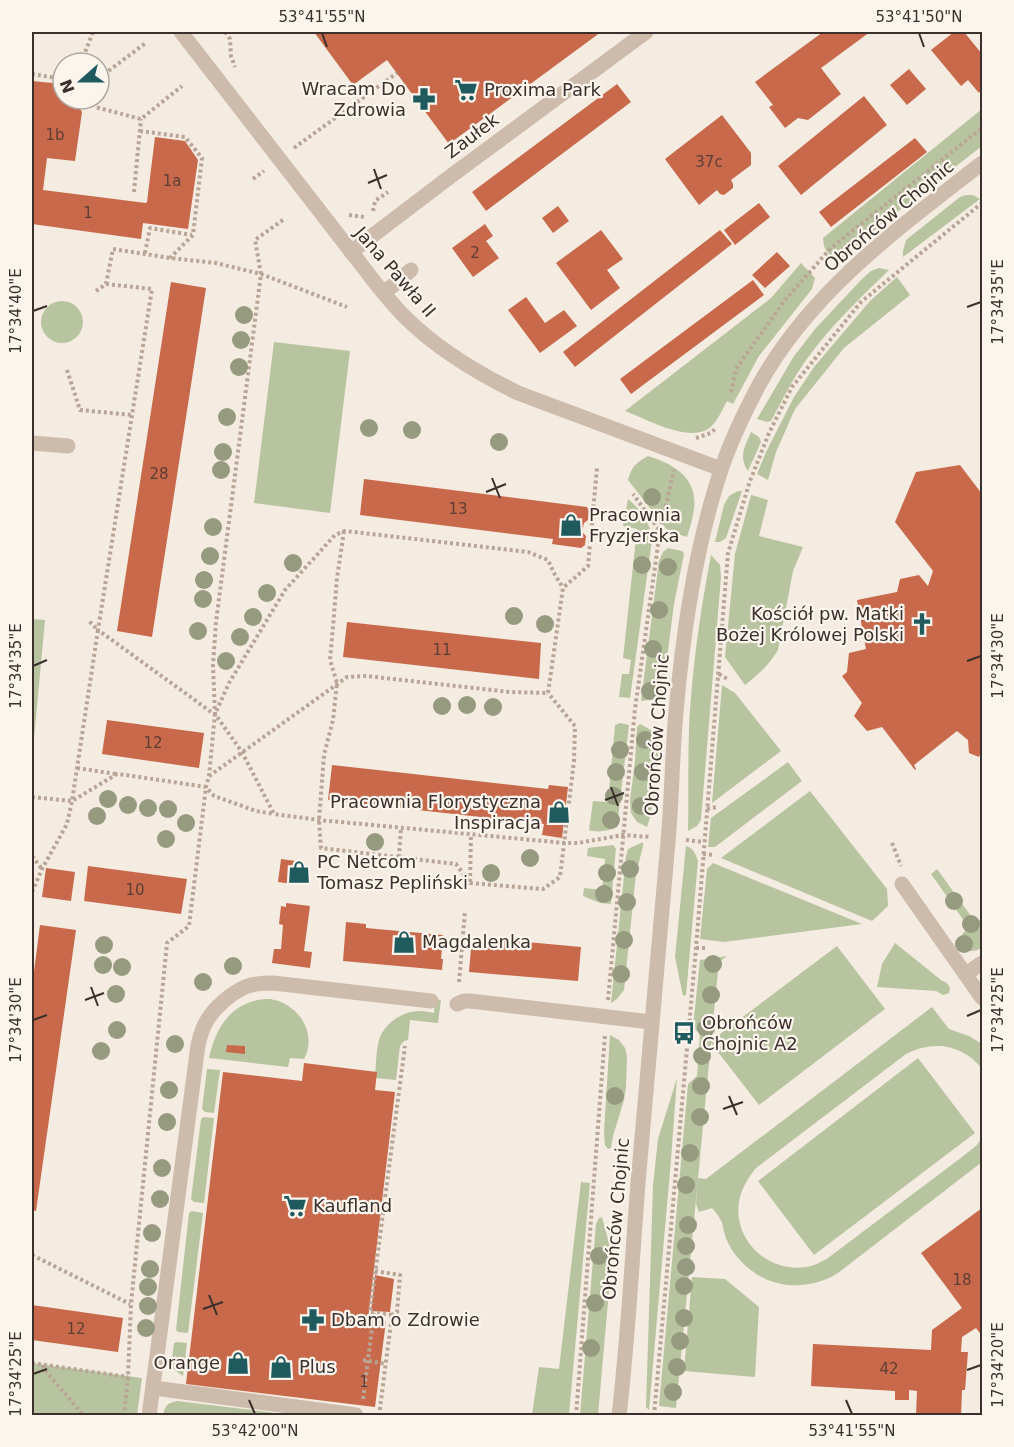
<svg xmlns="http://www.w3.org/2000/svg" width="1014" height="1447" viewBox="0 0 1014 1447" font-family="'DejaVu Sans',sans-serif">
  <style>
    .green { fill: #b8c4a0 }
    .building { fill: #c8694b }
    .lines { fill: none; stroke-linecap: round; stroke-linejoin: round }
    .path { stroke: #b9a596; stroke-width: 4; stroke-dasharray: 3 3; stroke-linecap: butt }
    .minor { stroke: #cdbbac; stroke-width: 15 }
    .tree { fill: #969b7f }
    .ticks { fill: none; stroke: #3b302b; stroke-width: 2 }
    .labels { text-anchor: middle; stroke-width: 4.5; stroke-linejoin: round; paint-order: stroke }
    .number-label { font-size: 15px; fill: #5e3e33 }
    .poi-label { font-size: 18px; fill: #3b302b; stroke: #fbf5ee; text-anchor: start }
    .street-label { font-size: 18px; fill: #3b302b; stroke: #fbf5ee }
    .neatline { fill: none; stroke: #3b302b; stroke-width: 2 }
    .ticks-label { font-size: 15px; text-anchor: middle; fill: #3b302b }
  </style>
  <rect width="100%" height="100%" fill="#f4ebe1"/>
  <!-- green -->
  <path class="green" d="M 982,109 L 982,146 L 883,223 L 845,256 L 838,260 C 827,253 824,251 823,238 Z
    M 966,195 L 973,195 L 980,199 L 903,257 L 903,251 L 906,240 L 960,197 Z
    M 801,263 L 815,278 L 812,289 L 759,356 L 733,404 L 727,401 C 722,410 717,423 708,429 C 687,442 646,419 625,411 L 771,298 Z
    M 879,268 L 889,270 C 861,297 833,324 809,356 C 794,376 783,399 771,421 L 767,422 L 757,419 L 794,356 L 816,328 L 861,280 L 871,271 Z
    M 897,277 L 910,295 L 844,348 L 795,409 L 776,452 L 768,480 L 757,474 L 766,452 L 794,397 L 814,367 L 870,301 Z
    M41 322a21 21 0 1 1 42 0a21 21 0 1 1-42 0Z
    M 274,342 L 350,351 L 330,513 L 254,503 Z
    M 751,432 L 759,437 L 761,442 L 748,471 C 738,456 745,447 751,432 Z
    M 648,456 C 673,464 698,477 694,509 C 693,518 690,527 687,537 L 668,531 L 628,480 C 632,466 636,463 648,456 Z
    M 738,491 L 742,491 L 726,538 L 720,542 L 715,542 L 724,505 L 729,496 Z
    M 751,495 L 768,500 L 759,536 L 803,547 L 793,571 L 778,650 C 769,665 759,674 745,685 L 725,657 L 735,554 Z
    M 628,499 C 641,510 651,524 652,540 L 630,698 L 619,697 L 622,674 L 629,674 L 631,660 L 623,658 L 637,529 L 623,526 Z
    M 668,548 L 682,551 L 684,554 L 674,604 L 663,689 C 658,698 651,700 641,701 L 659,561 L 663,552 Z
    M 711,555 L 720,565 L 721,577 L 701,820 L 697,826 L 688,831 C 689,786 687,742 691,697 C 695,649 702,602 711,555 Z
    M 32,619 L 45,620 L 32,760 Z
    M 722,685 L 735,693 L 781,751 L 712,803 Z
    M 620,723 L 629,725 L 617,827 C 608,831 599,833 589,830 L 593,801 L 608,802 L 615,725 Z
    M 640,724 C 645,727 652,729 655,735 C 664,748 653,812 647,827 L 637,822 L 631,813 L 630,800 L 635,761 L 637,727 Z
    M 788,762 L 802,781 L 715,847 L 708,847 L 711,818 Z
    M 810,791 L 887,889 L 888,906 L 872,921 L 721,858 Z
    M 643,842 L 643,846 L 636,874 L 624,990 L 617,999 L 611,1003 L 626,856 L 628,849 Z
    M 613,845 L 616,849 L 615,858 L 611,904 L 600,903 L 583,896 L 584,888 L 602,890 L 605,859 L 587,856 L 588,848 Z
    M 686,846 C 693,848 696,854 698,861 L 686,995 L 683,996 L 675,957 Z
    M 713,863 L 862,924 L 724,942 L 700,939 L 707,869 Z
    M 937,869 L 976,923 L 982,919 L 982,948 C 973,952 965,953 959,944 L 963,933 L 969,928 L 931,874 Z
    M 895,943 L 941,980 L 947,983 L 950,988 L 949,993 L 943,995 L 936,991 L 877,987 L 882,964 Z
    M 837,946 L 885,1009 L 759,1105 L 711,1043 L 676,1408 L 659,1406 L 688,1084 L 697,1076 L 700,1034 L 693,1027 L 700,960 L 727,956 L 719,962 L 711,1041 Z
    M 270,999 C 298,1003 318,1033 304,1059 L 290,1058 L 288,1067 L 209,1058 C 216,1025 234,999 270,999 Z
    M 435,999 L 441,1000 L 438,1023 L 410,1020 L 408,1040 L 404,1041 L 400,1046 L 396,1080 L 375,1078 C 376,1066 376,1051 379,1040 C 384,1023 403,1011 420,1011 C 424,1011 429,1012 434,1013 Z
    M 932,1007 L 949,1029 L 969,1036 L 982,1044 L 982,1069 C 963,1044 933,1040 906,1054 L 756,1168 C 748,1178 741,1189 739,1202 C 733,1240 768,1273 806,1267 C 814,1266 821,1262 828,1258 L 962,1157 L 977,1145 L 982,1138 L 982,1162 L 838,1273 C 802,1295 759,1287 734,1253 C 730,1247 726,1240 724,1232 C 723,1228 723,1223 720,1219 C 718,1215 715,1211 712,1208 L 699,1212 L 696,1204 L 698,1178 L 706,1179 Z
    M 610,1035 L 619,1040 L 625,1048 L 627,1056 L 626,1087 L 624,1100 L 613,1136 L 611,1148 L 608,1149 L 605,1145 L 604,1132 Z
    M 918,1058 L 975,1133 L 814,1255 L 758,1181 Z
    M 207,1069 L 220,1070 L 214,1113 L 205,1112 L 202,1109 Z
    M 677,1078 L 671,1160 L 649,1410 L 646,1407 L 653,1185 L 658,1139 Z
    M 204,1117 L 214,1118 L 204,1203 L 194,1202 L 191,1199 L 201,1119 Z
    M 581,1182 L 590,1183 L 569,1415 L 532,1415 L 539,1367 L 559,1369 Z
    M 192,1211 L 203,1213 L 188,1333 L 178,1332 L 176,1330 L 189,1213 Z
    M 602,1217 L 610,1247 L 611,1268 L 598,1415 L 580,1415 L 596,1224 L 599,1218 Z
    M 692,1277 L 725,1279 L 759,1307 L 755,1377 L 684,1371 Z
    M 177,1342 L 187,1343 L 183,1376 L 171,1367 L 174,1343 Z
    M 32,1363 L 142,1378 L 137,1415 L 32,1415 Z
    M 177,1401 L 292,1415 L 163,1415 C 166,1405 166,1404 177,1401 Z"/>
  <!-- building -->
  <path class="building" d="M 314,32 L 601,32 L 449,144 L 387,60 L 353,85 Z
    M 823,32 L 870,32 L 821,68 L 841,94 L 808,120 L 798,118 L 785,128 L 769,107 L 773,105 L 755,82 Z
    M 954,32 L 964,32 L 982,54 L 982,89 L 979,93 L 968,80 L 961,86 L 931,50 Z
    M 909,69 L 926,89 L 907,105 L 890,85 Z
    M 32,81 L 63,84 L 63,99 L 74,99 L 77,108 L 79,107 L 82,112 L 75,161 L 47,158 L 43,190 L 146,203 L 147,202 L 155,137 L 185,141 L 198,160 L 188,229 L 143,223 L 141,239 L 32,224 Z
    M 617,84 L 631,102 L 486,211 L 472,192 Z
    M 864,96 L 887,125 L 801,195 L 778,166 Z
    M 722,115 L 751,153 L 751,165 L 731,180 L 733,184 L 733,188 L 724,195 L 720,194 L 717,190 L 699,205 L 665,159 Z
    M 915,138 L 927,152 L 831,227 L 819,212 Z
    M 759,203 L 770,217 L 735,245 L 724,230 Z
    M 558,206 L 569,221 L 553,233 L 542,218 Z
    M 485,224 L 493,236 L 486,241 L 499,258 L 473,277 L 452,248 Z
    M 601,230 L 623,259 L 607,270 L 620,288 L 591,310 L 556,263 Z
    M 720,230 L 732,244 L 575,367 L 563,352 Z
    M 777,252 L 790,266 L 765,288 L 752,275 Z
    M 753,280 L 764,295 L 631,394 L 620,379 Z
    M 171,282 L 206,288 L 152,637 L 117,631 Z
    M 526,297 L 545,323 L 564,310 L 577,326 L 540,353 L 508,310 Z
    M 960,465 L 982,494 L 982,536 L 980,542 L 982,545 L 982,749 L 979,757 L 969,753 L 968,740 L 957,731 L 914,765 L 916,769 L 915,770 L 882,727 L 867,731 L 854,716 L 862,703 L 842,676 L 847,672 L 849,653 L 866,649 L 857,600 L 897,592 L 900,579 L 919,575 L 928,586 L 933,571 L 895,522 L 916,472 Z
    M 364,479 L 587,507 L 589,511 L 588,520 L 584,523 L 582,532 L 586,536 L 585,545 L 581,548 L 552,544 L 553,539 L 360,515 Z
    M 347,622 L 541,643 L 539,679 L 343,657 Z
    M 107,720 L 204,733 L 199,768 L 102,754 Z
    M 332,765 L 548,789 L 549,785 L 568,787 L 562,838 L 542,835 L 544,824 L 328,800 Z
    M 281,859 L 303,862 L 300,885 L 278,882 Z
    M 88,866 L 187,879 L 181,914 L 84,901 Z
    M 46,868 L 75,872 L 71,901 L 42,897 Z
    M 286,903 L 310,906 L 304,951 L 312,952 L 310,968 L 272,963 L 274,949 L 281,949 L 283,925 L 279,924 L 281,906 L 286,907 Z
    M 346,922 L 366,924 L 366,928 L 443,935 L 441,959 L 443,959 L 442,970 L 343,961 Z
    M 40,925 L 76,930 L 36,1211 L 32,1210 L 32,987 Z
    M 472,937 L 581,947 L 578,981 L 469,972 Z
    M 227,1045 L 245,1046 L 245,1054 L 226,1052 Z
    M 304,1063 L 377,1072 L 375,1090 L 395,1092 L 368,1319 L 386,1321 L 375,1407 L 186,1384 L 223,1072 L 302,1081 Z
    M 982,1208 L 982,1336 L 976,1328 L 962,1337 L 961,1352 L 968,1352 L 965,1390 L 962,1390 L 961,1416 L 916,1416 L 917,1391 L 909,1390 L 909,1400 L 895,1400 L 895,1391 L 811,1386 L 813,1344 L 931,1350 L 932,1330 L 962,1308 L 921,1253 Z
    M 375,1275 L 394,1279 L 390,1312 L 371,1311 Z
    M 32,1305 L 123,1318 L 118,1352 L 32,1340 Z"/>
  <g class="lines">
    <!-- path -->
    <path class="path" d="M 225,32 L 230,39 L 231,56 L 235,67
      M 81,63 L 93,32
      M 32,74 L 63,79
      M 99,78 L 147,42
      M 89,99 L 95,107 L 141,119 L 182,86
      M 140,131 L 185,137 L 202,158 L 193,235 L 170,258
      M 294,148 L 397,73
      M 253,179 L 264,171
      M 134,192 L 141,119
      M 373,211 L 375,201 L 388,192
      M 349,215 L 365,217
      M 283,220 L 255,240 L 261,274 L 216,622 L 213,665 L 215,714 L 242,752 L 274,814 L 319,820 L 565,843 L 578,843 L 623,835 L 651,837
      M 145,253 L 150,228 L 192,235
      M 106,284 L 152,289 L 98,630 L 214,714
      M 96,291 L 106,284 L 113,249 L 170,258 L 216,263 L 261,274 L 347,307
      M 67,370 L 80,410 L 132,415
      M 731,392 L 736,369 L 785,300 L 831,248 L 982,128
      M 696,438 L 711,433 L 716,428
      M 660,530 L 674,470
      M 344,531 L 337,578 L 333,627 L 330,660 L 337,683 L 333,720 L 324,755 L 319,820 L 321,848 L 456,864 L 470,883 L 543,889 L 560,877 L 574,761 L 575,726 L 548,693
      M 719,674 L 729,680
      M 77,768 L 116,774
      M 209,776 L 347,677 L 366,676 L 510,692 L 548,693 L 563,588 L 588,566 L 597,468
      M 32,797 L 72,801 L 98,630 L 88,620
      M 707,809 L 717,807
      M 686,840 L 704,842
      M 892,843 L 901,866
      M 703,854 L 714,855
      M 32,856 L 42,869
      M 399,857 L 401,828
      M 470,882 L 471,834
      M 32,892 L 42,869 L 67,824 L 72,801 L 117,774 L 126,775 L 206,787 L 214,796 L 256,811 L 274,814
      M 696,948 L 706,948
      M 459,982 L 465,911
      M 608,1000 L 635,709 L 660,531 L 633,494
      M 32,1255 L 130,1304
      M 375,1271 L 400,1275 L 397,1312 L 392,1315
      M 363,1360 L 386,1364
      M 32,1363 L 128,1377
      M 43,1365 L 44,1369 L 84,1416
      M 363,1399 L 374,1313
      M 519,1414 L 520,1416
      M 124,1416 L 128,1377 L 131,1304 L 167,943 L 189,926 L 206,787 L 209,776 L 215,714 L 229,683 L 285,590 L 335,535 L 345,531 L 528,552 L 548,560 L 554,573 L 563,588
      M 379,1416 L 392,1315 L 370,1312 L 405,1046
      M 576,1416 L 605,1035
      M 654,1416 L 696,948 L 728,553 L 750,481 L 769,433 L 792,387 L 861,302 L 982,203"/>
    <!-- minor -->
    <path class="minor" d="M 181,32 L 377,285 C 386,296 395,307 405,317 C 437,349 477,373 518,393 L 721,469
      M 351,252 L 451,176 L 646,32
      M 384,293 L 411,270
      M 32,443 L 68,446
      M 902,884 L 982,998
      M 966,974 L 982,963
      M 457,1004 L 464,1001 L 470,1001 L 651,1022
      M 154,1388 L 356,1415
      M 149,1416 L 198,1045 C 200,1037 202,1029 206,1022 C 214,1008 230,994 245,987 C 254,983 264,983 273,983 L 431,1001
      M 619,1416 C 628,1338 632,1261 638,1183 C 647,1070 658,956 668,842 C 672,799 672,756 676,712 C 683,631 695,548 721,470 C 731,440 745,411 760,383 C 812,290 900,227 982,163"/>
  </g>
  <!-- trees -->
  <g class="tree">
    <circle cx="244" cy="315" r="9"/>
    <circle cx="241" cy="340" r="9"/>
    <circle cx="239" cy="367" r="9"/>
    <circle cx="227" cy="417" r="9"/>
    <circle cx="369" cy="428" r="9"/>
    <circle cx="412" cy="430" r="9"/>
    <circle cx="499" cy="442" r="9"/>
    <circle cx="223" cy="452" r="9"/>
    <circle cx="221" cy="470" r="9"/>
    <circle cx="652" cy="497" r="9"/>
    <circle cx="213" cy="527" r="9"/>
    <circle cx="210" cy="556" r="9"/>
    <circle cx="293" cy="563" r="9"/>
    <circle cx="642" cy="565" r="9"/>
    <circle cx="668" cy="567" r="9"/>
    <circle cx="204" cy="580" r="9"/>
    <circle cx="267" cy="593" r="9"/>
    <circle cx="203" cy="599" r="9"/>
    <circle cx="659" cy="610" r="9"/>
    <circle cx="514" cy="616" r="9"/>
    <circle cx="253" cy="617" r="9"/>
    <circle cx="545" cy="624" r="9"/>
    <circle cx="198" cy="631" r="9"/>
    <circle cx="240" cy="637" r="9"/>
    <circle cx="653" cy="649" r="9"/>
    <circle cx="226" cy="661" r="9"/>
    <circle cx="650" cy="691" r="9"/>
    <circle cx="467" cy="705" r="9"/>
    <circle cx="442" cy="706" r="9"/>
    <circle cx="493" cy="707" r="9"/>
    <circle cx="645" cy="740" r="9"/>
    <circle cx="620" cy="750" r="9"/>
    <circle cx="616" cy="772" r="9"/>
    <circle cx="643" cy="772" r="9"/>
    <circle cx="614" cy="796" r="9"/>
    <circle cx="108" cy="799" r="9"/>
    <circle cx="128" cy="805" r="9"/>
    <circle cx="641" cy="806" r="9"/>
    <circle cx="148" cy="808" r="9"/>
    <circle cx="168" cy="809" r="9"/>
    <circle cx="97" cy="816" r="9"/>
    <circle cx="611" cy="820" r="9"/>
    <circle cx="186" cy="823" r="9"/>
    <circle cx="166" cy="839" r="9"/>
    <circle cx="375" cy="842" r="9"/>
    <circle cx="530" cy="858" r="9"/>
    <circle cx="630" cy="869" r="9"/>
    <circle cx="491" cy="873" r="9"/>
    <circle cx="607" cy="873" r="9"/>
    <circle cx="604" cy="894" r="9"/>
    <circle cx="954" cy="901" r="9"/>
    <circle cx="627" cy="902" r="9"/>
    <circle cx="971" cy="924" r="9"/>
    <circle cx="624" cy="940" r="9"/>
    <circle cx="964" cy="944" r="9"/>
    <circle cx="104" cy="945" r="9"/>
    <circle cx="713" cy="964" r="9"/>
    <circle cx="103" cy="965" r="9"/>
    <circle cx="233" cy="966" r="9"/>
    <circle cx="122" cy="967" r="9"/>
    <circle cx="621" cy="974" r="9"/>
    <circle cx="203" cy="982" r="9"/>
    <circle cx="116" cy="994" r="9"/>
    <circle cx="711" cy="995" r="9"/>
    <circle cx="706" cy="1028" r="9"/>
    <circle cx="117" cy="1030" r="9"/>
    <circle cx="175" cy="1044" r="9"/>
    <circle cx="101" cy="1051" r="9"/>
    <circle cx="702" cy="1056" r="9"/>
    <circle cx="701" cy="1086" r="9"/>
    <circle cx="169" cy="1090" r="9"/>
    <circle cx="615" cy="1096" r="9"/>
    <circle cx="700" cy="1117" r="9"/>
    <circle cx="167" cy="1122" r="9"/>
    <circle cx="690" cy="1153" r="9"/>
    <circle cx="162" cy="1168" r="9"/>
    <circle cx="686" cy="1185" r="9"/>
    <circle cx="160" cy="1199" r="9"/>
    <circle cx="688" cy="1225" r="9"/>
    <circle cx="152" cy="1233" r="9"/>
    <circle cx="686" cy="1246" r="9"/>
    <circle cx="599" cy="1256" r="9"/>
    <circle cx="686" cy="1267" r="9"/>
    <circle cx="150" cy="1269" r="9"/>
    <circle cx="684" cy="1286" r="9"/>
    <circle cx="148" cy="1287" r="9"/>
    <circle cx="595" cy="1303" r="9"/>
    <circle cx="148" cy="1306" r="9"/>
    <circle cx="684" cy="1318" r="9"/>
    <circle cx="146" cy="1328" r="9"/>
    <circle cx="680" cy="1341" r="9"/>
    <circle cx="591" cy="1348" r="9"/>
    <circle cx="677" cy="1367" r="9"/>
    <circle cx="673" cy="1392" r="9"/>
  </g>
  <!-- ticks -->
  <path class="ticks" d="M 322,33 L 327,47M 919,33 L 924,47M 374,169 L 381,189M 368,183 L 387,175M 967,307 L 981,302M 33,311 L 47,306M 492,478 L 500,498M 486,492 L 506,484M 967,661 L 981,656M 33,666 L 47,660M 611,787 L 618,806M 605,800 L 624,793M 91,987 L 98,1006M 85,1000 L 104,993M 967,1016 L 981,1010M 33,1020 L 47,1015M 729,1096 L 737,1115M 723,1109 L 743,1102M 209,1295 L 217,1315M 203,1309 L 223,1302M 967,1370 L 981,1365M 33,1374 L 47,1369M 249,1400 L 255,1414M 846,1400 L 852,1414"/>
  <!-- icons -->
  <defs>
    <g id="supermarket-bare" transform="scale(1.8)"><path d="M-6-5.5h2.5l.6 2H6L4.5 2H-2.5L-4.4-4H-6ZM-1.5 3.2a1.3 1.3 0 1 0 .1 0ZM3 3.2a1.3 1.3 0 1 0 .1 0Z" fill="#1f5a5e" stroke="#fbf5ee" stroke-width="2.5" paint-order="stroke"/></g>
    <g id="pharmacy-bare" transform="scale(1.8)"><path d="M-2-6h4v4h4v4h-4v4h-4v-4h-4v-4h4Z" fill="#1f5a5e" stroke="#fbf5ee" stroke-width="2.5" paint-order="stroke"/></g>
    <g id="shop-bare" transform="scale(1.8)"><path d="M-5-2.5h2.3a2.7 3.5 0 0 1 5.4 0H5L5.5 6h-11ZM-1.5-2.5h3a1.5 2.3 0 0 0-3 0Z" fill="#1f5a5e" stroke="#fbf5ee" stroke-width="2.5" paint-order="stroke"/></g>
    <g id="church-bare" transform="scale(1.8)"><path d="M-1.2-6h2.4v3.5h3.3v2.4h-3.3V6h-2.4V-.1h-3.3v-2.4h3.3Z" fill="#1f5a5e" stroke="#fbf5ee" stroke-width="2.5" paint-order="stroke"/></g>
    <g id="bus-bare" transform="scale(1.8)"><path d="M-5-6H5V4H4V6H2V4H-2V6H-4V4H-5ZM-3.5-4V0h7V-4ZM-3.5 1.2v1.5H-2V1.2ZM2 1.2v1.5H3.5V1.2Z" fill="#1f5a5e" stroke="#fbf5ee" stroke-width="2.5" paint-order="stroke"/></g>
  </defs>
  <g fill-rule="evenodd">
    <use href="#supermarket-bare" x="466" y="90"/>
    <use href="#pharmacy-bare" x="424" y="99"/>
    <use href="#shop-bare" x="571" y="525"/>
    <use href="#church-bare" x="922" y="624"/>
    <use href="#shop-bare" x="559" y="812"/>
    <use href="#shop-bare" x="299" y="872"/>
    <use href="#shop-bare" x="404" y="942"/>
    <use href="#bus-bare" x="684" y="1033"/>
    <use href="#supermarket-bare" x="295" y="1206"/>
    <use href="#pharmacy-bare" x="313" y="1320"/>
    <use href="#shop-bare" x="238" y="1363"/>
    <use href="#shop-bare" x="281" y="1367"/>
  </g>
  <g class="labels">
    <!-- number labels -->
    <g class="number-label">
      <text x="55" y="140">1b</text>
      <text x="709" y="167">37c</text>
      <text x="172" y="186">1a</text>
      <text x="88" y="218">1</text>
      <text x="475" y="258">2</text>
      <text x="159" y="479">28</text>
      <text x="458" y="514">13</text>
      <text x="442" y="655">11</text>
      <text x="153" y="748">12</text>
      <text x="135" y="895">10</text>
      <text x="962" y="1285">18</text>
      <text x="76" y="1334">12</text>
      <text x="889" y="1374">42</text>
      <text x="364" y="1387">1</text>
    </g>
    <!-- poi labels -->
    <g class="poi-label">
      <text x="406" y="95" text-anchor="end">Wracam Do<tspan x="406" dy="21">Zdrowia</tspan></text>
      <text x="484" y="96">Proxima Park</text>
      <text x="589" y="521">Pracownia<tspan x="589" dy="21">Fryzjerska</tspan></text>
      <text x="904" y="620" text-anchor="end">Kościół pw. Matki<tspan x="904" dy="21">Bożej Królowej Polski</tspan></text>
      <text x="541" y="808" text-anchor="end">Pracownia Florystyczna<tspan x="541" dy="21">Inspiracja</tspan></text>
      <text x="317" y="868">PC Netcom<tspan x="317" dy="21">Tomasz Pepliński</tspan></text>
      <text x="422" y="948">Magdalenka</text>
      <text x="702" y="1029">Obrońców<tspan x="702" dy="21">Chojnic A2</tspan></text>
      <text x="313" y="1212">Kaufland</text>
      <text x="331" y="1326">Dbam o Zdrowie</text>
      <text x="220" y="1369" text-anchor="end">Orange</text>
      <text x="299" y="1373">Plus</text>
    </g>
    <!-- street labels -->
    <g class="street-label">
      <text transform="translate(472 136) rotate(-37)" y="6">Zaułek</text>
      <text transform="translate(889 216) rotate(-40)" y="6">Obrońców Chojnic</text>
      <text transform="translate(395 272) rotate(49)" y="6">Jana Pawła II</text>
      <text transform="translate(657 735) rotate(-86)" y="6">Obrońców Chojnic</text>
      <text transform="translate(616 1219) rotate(-85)" y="6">Obrońców Chojnic</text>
    </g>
  </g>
  <!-- border -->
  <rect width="1014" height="1447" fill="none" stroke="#fbf5ee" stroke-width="66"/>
  <!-- north arrow -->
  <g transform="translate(81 81) rotate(249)"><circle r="28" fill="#fbf5ee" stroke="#aea6a0" stroke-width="1.5"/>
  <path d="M0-4.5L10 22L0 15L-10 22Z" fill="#1f5a5e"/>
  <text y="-9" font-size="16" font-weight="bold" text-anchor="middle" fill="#3b302b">N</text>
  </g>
  <rect x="33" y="33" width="948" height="1381" class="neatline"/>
  <g class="ticks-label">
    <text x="322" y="22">53°41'55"N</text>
    <text x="919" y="22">53°41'50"N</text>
    <text transform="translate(998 302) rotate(-90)" y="5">17°34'35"E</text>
    <text transform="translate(16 311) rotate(-90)" y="5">17°34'40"E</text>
    <text transform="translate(998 656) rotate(-90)" y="5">17°34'30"E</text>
    <text transform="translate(16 666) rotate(-90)" y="5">17°34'35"E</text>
    <text transform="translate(998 1010) rotate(-90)" y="5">17°34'25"E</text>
    <text transform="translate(16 1020) rotate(-90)" y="5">17°34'30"E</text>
    <text transform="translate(998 1365) rotate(-90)" y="5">17°34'20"E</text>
    <text transform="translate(16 1374) rotate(-90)" y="5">17°34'25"E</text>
    <text x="255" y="1436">53°42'00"N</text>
    <text x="852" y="1436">53°41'55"N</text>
  </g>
</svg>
